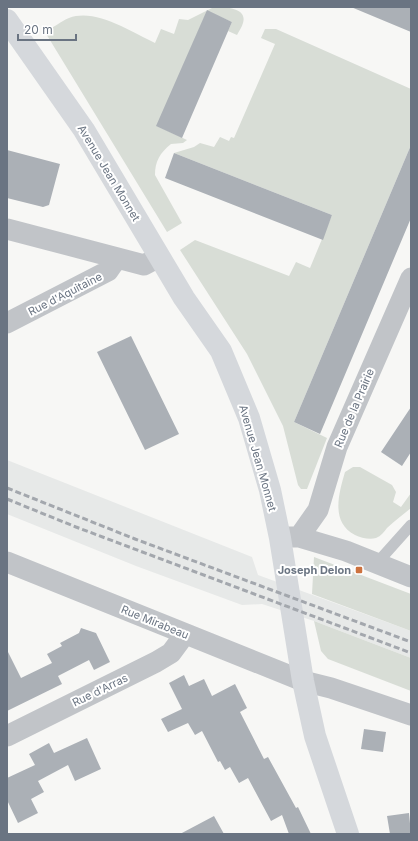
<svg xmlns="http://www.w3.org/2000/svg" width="418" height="841" viewBox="0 0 418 841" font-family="Inter,sans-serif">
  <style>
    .built { fill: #e7e9e8 }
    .green { fill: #d8ddd6 }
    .building { fill: #abb0b6 }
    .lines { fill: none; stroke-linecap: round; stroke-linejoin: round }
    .lane { stroke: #c1c4c8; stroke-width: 11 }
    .street { stroke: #c1c4c8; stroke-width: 21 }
    .secondary { stroke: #d5d8dc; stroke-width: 22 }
    .rail { stroke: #a3a7ad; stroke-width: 3; stroke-dasharray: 6 3; stroke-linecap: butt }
    .poi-dot { fill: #cd723e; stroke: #fff; stroke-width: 1.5 }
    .labels { text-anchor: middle; stroke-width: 4; stroke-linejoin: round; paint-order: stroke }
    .street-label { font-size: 11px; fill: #6a7482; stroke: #fff }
    .poi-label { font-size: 11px; font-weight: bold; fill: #6a7482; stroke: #fff; text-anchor: end }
  </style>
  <rect width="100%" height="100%" fill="#f7f7f5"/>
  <!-- built -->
  <path class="built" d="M 7,460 L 252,557 L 258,575 L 411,631 L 411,658 L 314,621 L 262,604 L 242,605 L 136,566 L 7,514 Z"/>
  <!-- green -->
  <path class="green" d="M 214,7 C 223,7 248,7 243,23 C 242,27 239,31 237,35 L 228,31 L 232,22 L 207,11 L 157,126 L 187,140 L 183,143 L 171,144 C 160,153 155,161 155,175 L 182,223 L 167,232 L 45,32 C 53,28 61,21 69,18 C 96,8 131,32 155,43 L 161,29 L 174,34 L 179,19 L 188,20 Z
    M 265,29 L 276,29 L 411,89 L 411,145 L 294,422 L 327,438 L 307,489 L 301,489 L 298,485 L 283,426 L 247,354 L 180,250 L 195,240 L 289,276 L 296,262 L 310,268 L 332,215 L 174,153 L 194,147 L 200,143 L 214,147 L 220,137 L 229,141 L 231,137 L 234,138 L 275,44 L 261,38 Z
    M 353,467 L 360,467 L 392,485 L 396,492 L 393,502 L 401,507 L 411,493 L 411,508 C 403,515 394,521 387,528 C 384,532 381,536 376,538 C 370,540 361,538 355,535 C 330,522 339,493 345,472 Z
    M 314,557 L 411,594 L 411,631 L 312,594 Z
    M 314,621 L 411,658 L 411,691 L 328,659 L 321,651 Z"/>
  <!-- building -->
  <path class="building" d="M 351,7 L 411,7 L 411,32 Z
    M 207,10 L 232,22 L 182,138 L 156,126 Z
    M 411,145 L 411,218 L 320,434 L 294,422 Z
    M 7,150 L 60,164 L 49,205 L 43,207 L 7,198 Z
    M 174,153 L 332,215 L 323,240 L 165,178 Z
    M 131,336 L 179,434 L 145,450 L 97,352 Z
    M 411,407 L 411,452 L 402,466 L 381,452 Z
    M 81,628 L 96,633 L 110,662 L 94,670 L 89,660 L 58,676 L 62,684 L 7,711 L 7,650 L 21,678 L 52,663 L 47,654 L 62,646 L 60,643 L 79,633 Z
    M 184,675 L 189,686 L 204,679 L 212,696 L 235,684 L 247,708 L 240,712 L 264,759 L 268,757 L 296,808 L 298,807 L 311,834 L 289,834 L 282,815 L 271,821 L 248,778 L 239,783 L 230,767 L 225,770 L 220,761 L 218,762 L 202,731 L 195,735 L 188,723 L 168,732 L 161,719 L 182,709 L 169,683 Z
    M 364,729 L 386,732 L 383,752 L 361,749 Z
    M 87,738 L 101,769 L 75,781 L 68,765 L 38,781 L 44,792 L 31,799 L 38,813 L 18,823 L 7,800 L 7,778 L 35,765 L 29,754 L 49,743 L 54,753 Z
    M 409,813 L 411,834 L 390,834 L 387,816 Z
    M 214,816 L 224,834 L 180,834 Z"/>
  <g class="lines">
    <!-- lane -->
    <path class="lane" d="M 377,563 L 411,525"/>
    <!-- street -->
    <path class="street" d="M 7,229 L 144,265 L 159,257
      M 7,323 L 108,271 L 117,258
      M 286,537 L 299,537 L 346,551 L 411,577
      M 299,537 L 318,510 L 337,447 L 411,278
      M 7,562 L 303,681 L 331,688 L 411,715
      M 7,736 L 156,662 L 171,653 L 185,634"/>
    <!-- secondary -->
    <path class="secondary" d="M 7,20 L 84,130 L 184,298 L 221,351 L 249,418 L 270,490 L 280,538 L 303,681 L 315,736 L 348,834"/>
    <!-- rail -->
    <path class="rail" d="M 7,488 L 135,539 L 411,642
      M 7,499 L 76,527 L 411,653"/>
  </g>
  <!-- markers -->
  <rect class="poi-dot" x="355" y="566" width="8" height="8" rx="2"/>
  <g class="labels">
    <!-- street labels -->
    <g class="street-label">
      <text transform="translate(109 173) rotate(59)" y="4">Avenue Jean Monnet</text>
      <text transform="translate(65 294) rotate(-27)" y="4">Rue d'Aquitaine</text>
      <text transform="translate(354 408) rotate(-67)" y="4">Rue de la Prairie</text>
      <text transform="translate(258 458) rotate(74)" y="4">Avenue Jean Monnet</text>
      <text transform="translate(155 622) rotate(22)" y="4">Rue Mirabeau</text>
      <text transform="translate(100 690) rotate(-26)" y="4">Rue d'Arras</text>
    </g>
    <!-- poi labels -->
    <g class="poi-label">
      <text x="351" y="574">Joseph Delon</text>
    </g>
  </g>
  <!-- border -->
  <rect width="418" height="841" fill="none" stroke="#6a7482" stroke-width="16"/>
  <!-- scale -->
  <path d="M18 34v6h58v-6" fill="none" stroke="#6a7482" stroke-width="2"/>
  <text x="24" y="34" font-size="12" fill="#6a7482" stroke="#ffffff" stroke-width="3" paint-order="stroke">20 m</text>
</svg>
